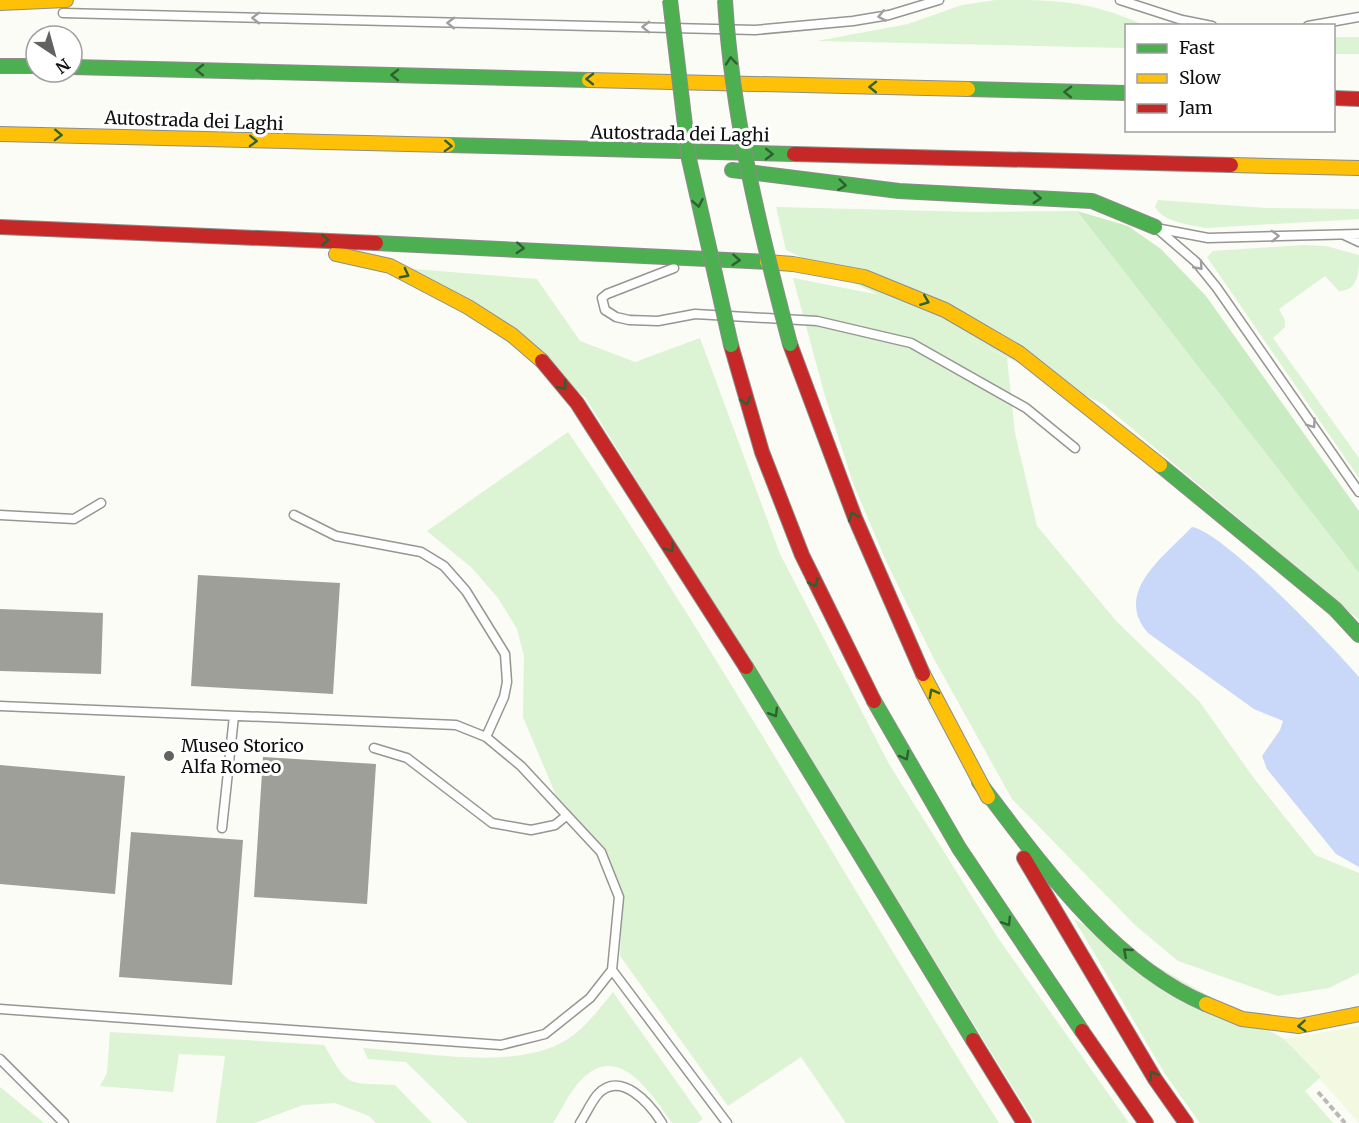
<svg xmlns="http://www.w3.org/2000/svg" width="1359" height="1123" viewBox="0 0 1359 1123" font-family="Merriweather,serif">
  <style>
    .farmland { fill: #f3f9e1 }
    .green { fill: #dcf3d4 }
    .forest { fill: #c9ecc2 }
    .water { fill: #c9d8f8 }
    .building { fill: #9f9f9a }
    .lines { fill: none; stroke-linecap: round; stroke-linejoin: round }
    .lane-casing { stroke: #969693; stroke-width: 11 }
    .fast-casing { stroke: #8c8d8a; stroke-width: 16 }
    .slow-casing { stroke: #8c8d8a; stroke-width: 16 }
    .jam-casing { stroke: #8c8d8a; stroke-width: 16 }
    .path { stroke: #b9b9b8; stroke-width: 4; stroke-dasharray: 6 3; stroke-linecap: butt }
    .lane { stroke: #fefffe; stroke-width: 8 }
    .fast { stroke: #4caf50; stroke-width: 14 }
    .slow { stroke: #ffc107; stroke-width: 14 }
    .jam { stroke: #c62828; stroke-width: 14 }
    .fast-bridge-casing { stroke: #8c8d8a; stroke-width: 16; stroke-linecap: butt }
    .fast-bridge { stroke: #4caf50; stroke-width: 14 }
    .oneway { stroke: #9f9f9f }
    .oneway2 { stroke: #2e6030 }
    .poi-dot { fill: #626360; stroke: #fff; stroke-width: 2 }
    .labels { text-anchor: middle; stroke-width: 6; stroke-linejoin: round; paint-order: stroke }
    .street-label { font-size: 18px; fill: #101010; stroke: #fff }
    .poi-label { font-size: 18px; fill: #101010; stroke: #fff; text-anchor: start }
  </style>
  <rect width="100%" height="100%" fill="#fbfcf5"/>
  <!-- farmland -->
  <path class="farmland" d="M 1359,1026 L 1359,1123 L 1284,1039 Z"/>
  <!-- green -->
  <path class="green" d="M 996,0 C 1054,0 1089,0 1143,25 L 1126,26 L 1126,48 L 817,41 L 908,24 L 962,5 Z
    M 1334,37 L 1359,37 L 1359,54 L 1334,54 Z
    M 1158,200 L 1266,208 L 1359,209 L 1359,219 L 1206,228 C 1190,225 1163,222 1155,207 Z
    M 776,207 L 974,212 L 1077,211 L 1359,573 L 1359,620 L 1103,404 L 786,250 Z
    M 1303,245 L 1326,246 L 1359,255 C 1359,271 1359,291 1339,291 L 1325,276 L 1279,309 L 1285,320 L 1285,327 L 1273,338 L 1359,458 L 1359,478 L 1207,257 L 1213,251 Z
    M 401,268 L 537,279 L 580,341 L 635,362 L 700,338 L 780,554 L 889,764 L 998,938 L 1129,1123 L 1035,1123 L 585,397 Z
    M 793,278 L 880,295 L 1007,358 L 1015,433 L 1037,526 L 1117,622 L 1199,701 L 1253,777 L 1315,855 L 1359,873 L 1359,973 L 1329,988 L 1278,996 L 1178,961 L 1135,925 L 1012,799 L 934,659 L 886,561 L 853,483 L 825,396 Z
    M 568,432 C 722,656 853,894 999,1123 L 846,1123 L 801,1057 L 728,1106 L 620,956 L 623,895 L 603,848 L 558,800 L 523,717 L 524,656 L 517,629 L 498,598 L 472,568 L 427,531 Z
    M 1074,919 L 1284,1039 L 1321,1077 L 1305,1091 L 1333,1123 L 1200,1123 L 1165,1074 Z
    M 613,992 L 703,1119 L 697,1123 L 672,1123 C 652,1095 619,1040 581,1080 C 570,1091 562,1109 553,1123 L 468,1123 L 406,1062 L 368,1059 L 363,1048 C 423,1052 516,1072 568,1039 C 585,1028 600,1008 613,992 Z
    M 110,1032 L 324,1045 C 349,1088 346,1083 395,1085 L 432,1123 L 376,1123 L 369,1116 L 335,1103 L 303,1105 L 255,1123 L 216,1123 L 225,1056 L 179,1054 L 173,1092 L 100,1086 L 107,1073 Z
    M 0,1087 L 44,1123 L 0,1123 Z"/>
  <!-- forest -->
  <path class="forest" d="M 1077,211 L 1128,226 L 1161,249 L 1206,296 L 1359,511 L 1359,573 Z"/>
  <!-- water -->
  <path class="water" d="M 1192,527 C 1224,532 1334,648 1359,677 L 1359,867 L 1336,854 L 1267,769 L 1262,756 L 1280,730 L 1283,721 L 1254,709 L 1148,633 C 1112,592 1166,555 1192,527 Z"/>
  <!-- building -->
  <path class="building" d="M 198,575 L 340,583 L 333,694 L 191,686 Z
    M 0,609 L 103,613 L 101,674 L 0,671 Z
    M 263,757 L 376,764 L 367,904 L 254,897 Z
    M 0,765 L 125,776 L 115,894 L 0,884 Z
    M 131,832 L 243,840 L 232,985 L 119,977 Z"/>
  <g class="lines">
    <!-- lane casing -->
    <g class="lane-casing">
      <path id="lane" d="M 1120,0 L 1182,20 L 1212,26
        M 63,13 L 755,30 L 853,21 L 889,15 L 939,0
        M 1308,26 L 1359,17
        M 1161,229 L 1208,238 L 1359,234
        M 1160,231 L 1196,262 L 1217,288 L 1359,492
        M 1344,235 L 1359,242
        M 674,268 L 607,294 L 602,298 L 605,310 L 616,317 L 629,320 L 658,321 L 695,314 L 817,321 L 911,343 L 1026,408 L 1075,448
        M 0,515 L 74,519 L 101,503
        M 294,515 L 336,536 L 421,552 L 444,566 L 466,591 L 505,654 L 507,682 L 504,697 L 486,737
        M 0,706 L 456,725 L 486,737 L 521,766 L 601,852 L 619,897 L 612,970 L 590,998 L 545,1034 L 501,1045 L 0,1009
        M 374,748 L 407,758 L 492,823 L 531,830 L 555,825 L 566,816
        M 222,828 L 234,716
        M 612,970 L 727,1123
        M 0,1059 L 64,1123
        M 580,1123 C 586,1114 591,1102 598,1094 C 621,1070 650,1104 662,1123"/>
    </g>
    <!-- fast casing -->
    <g class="fast-casing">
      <path id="fast" d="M 0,66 L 36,66
        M 72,67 L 589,80
        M 968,89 L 1126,93
        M 448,145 L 794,154
        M 732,170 L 899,191 L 1092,201 L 1155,227
        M 376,243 L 767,262
        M 1160,465 L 1335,609 L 1359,635
        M 746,667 L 973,1040
        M 874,701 L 959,848 L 1082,1031
        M 979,782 C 1039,861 1112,965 1206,1004"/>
    </g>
    <!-- slow casing -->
    <g class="slow-casing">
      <path id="slow" d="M 0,3 L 66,0
        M 589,80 L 968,89
        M 0,134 L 448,145
        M 1231,165 L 1359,168
        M 336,254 L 390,266 L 468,307 L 512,335 L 542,361
        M 767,262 L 793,264 L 864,277 L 945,310 L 1019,353 L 1160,465
        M 923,674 L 988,797
        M 1206,1004 L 1242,1019 L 1299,1026 L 1359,1014"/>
    </g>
    <!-- jam casing -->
    <g class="jam-casing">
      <path id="jam" d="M 1334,98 L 1359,99
        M 794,154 L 1231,165
        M 0,227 L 376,243
        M 790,344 L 855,518 L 923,674
        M 731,345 L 762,452 L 802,555 L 874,701
        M 542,361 L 577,403 L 746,667
        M 1024,858 L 1155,1079 L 1186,1123
        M 1082,1031 L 1146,1123
        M 973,1040 L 1024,1123"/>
    </g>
    <!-- path -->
    <path class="path" d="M 1318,1092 L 1345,1123"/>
    <!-- lane -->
    <use href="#lane" class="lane"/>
    <!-- fast -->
    <use href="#fast" class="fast"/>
    <!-- slow -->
    <use href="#slow" class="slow"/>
    <!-- jam -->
    <use href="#jam" class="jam"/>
    <!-- fast-bridge casing -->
    <g class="fast-bridge-casing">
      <path id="fast-bridge" d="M 670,0 L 689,159 L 731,345
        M 725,0 C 732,118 760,230 790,344"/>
    </g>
    <!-- fast-bridge -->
    <use href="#fast-bridge" class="fast-bridge"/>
  </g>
  <!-- one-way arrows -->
  <defs><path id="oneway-chevron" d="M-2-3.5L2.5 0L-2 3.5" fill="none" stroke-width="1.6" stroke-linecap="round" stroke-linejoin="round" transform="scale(1.5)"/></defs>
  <g class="oneway">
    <use href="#oneway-chevron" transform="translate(882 16) rotate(169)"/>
    <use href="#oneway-chevron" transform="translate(256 18) rotate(-179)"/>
    <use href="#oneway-chevron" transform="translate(451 23) rotate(-179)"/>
    <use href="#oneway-chevron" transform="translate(646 27) rotate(-179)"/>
    <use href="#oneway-chevron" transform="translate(1275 236) rotate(-2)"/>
    <use href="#oneway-chevron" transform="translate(1199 266) rotate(48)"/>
    <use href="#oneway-chevron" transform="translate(1312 424) rotate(55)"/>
  </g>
  <g class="oneway2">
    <use href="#oneway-chevron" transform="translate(731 61) rotate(-95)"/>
    <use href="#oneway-chevron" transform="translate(200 70) rotate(-179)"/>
    <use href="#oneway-chevron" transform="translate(395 75) rotate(-179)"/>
    <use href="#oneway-chevron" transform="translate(590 79) rotate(-179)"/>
    <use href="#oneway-chevron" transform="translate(873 87) rotate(-179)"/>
    <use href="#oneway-chevron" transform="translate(1068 92) rotate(-179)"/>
    <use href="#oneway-chevron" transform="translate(58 135) rotate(2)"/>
    <use href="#oneway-chevron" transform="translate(253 141) rotate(2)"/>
    <use href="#oneway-chevron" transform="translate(448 146) rotate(2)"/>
    <use href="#oneway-chevron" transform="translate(769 154) rotate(1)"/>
    <use href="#oneway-chevron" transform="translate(842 185) rotate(7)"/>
    <use href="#oneway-chevron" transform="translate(1037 198) rotate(3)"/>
    <use href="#oneway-chevron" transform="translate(698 203) rotate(79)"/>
    <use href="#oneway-chevron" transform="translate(325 240) rotate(1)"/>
    <use href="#oneway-chevron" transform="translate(520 248) rotate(3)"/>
    <use href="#oneway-chevron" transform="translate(736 260) rotate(4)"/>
    <use href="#oneway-chevron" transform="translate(405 274) rotate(28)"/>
    <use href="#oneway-chevron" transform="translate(925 301) rotate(22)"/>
    <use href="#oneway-chevron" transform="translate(563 386) rotate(50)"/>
    <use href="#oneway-chevron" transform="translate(746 401) rotate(73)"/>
    <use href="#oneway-chevron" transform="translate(853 516) rotate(-112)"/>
    <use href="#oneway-chevron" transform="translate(670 548) rotate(57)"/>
    <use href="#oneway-chevron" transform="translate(814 583) rotate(66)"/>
    <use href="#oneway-chevron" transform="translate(933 693) rotate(-118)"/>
    <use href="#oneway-chevron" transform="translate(774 713) rotate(59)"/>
    <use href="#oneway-chevron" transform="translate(905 756) rotate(61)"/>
    <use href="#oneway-chevron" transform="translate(1007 922) rotate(58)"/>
    <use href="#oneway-chevron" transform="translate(1127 952) rotate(-139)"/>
    <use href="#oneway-chevron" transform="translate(1302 1026) rotate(176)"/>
    <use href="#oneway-chevron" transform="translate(1153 1075) rotate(-122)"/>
  </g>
  <!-- markers -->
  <circle class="poi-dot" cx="169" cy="756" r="6"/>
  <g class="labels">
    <!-- street labels -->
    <g class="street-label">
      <text transform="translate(194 121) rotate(2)" y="6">Autostrada dei Laghi</text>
      <text transform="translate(680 134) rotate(1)" y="6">Autostrada dei Laghi</text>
    </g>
    <!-- poi labels -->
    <g class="poi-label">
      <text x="181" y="752">Museo Storico<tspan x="181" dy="21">Alfa Romeo</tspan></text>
    </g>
  </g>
  <!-- legend -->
  <rect x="1125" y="24" width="210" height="108" fill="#ffffff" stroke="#9f9f9f" stroke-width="1.5"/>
  <rect x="1137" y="44" width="30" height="9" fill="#4caf50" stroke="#9f9f9f" stroke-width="1.5"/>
  <text x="1179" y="54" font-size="18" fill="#101010">Fast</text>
  <rect x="1137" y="74" width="30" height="9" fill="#ffc107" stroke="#9f9f9f" stroke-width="1.5"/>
  <text x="1179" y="84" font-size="18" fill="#101010">Slow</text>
  <rect x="1137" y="104" width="30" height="9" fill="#c62828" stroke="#9f9f9f" stroke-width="1.5"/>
  <text x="1179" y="114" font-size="18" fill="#101010">Jam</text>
  <!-- north arrow -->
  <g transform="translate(54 54) rotate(144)"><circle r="28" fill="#ffffff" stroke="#9f9f9f" stroke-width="1.5"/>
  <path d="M0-4.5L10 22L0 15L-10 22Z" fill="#626360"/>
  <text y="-9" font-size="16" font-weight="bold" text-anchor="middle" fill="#101010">N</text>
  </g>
</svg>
